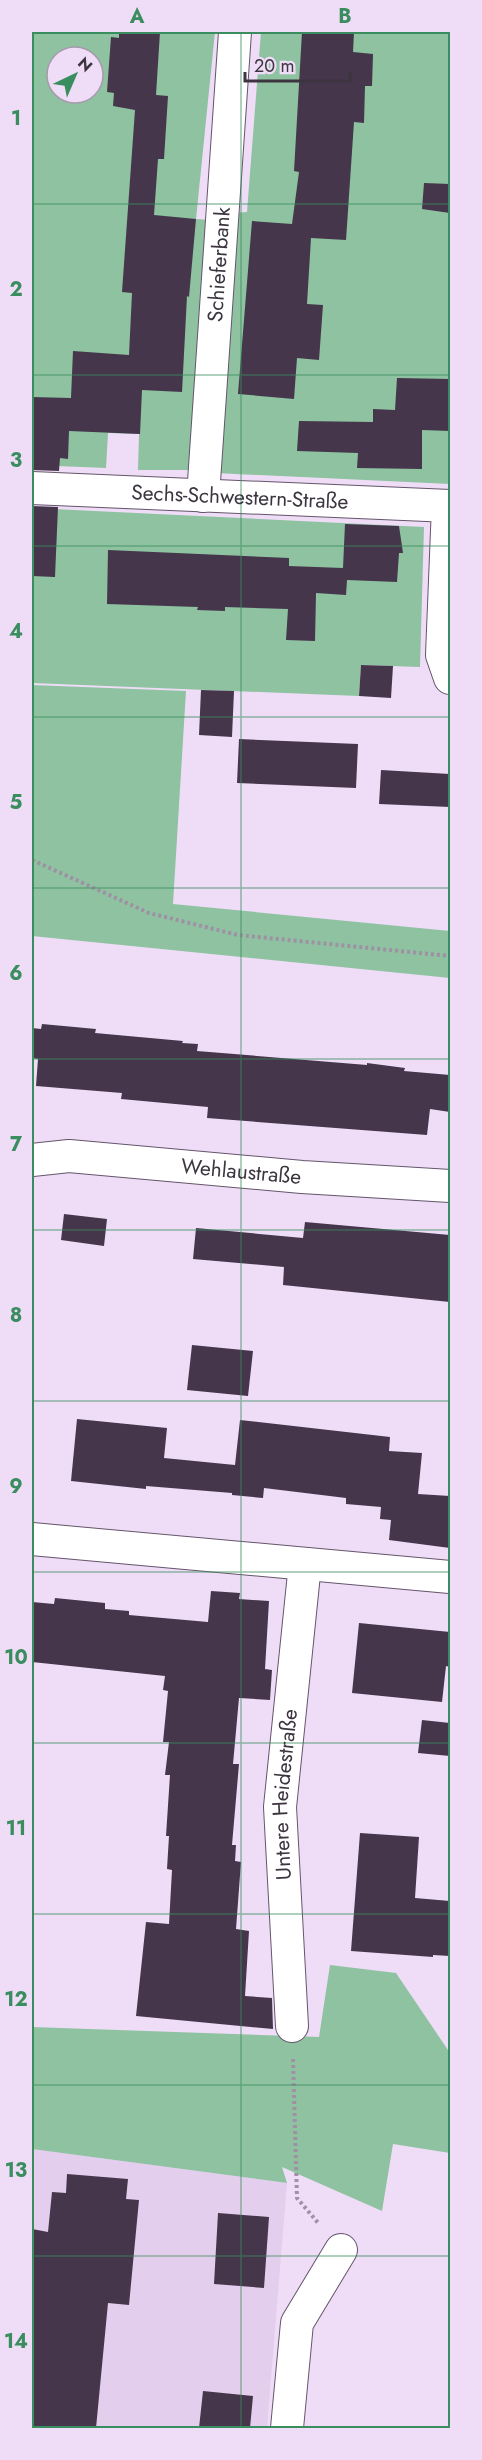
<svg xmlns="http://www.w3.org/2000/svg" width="482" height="2460" viewBox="0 0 482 2460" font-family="Jost,sans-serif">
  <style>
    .built { fill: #e4ceed }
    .green { fill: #8ec2a1; fill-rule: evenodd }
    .building { fill: #45364b }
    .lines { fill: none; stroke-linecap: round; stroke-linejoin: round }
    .minor-casing { stroke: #65556b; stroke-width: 34 }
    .path { stroke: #9e91a4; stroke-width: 4; stroke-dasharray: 3 3; stroke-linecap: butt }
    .minor { stroke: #fff; stroke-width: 32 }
    .grid { fill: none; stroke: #3a8d5e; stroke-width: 1.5; stroke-opacity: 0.55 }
    .labels { text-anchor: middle; stroke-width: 6; stroke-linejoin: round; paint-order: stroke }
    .street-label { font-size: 21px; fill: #3c353f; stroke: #efddf7 }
    .neatline { fill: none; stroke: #3a8d5e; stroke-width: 2 }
    .grid-label { font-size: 20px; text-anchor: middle; font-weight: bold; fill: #3a8d5e }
  </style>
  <rect width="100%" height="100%" fill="#efddf7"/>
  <!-- built -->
  <path class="built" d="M 32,2149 L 287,2183 L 267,2428 L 32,2428 Z"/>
  <!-- green -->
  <path class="green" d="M 32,32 L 215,32 L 196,219 L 211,220 L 188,470 L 138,470 L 139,434 L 108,433 L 106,468 L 32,465 ZM 57,57 L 93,57 L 93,93 L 57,93 Z
    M 261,32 L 450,32 L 450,484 L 215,473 L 233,213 L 247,212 Z
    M 32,508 L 424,527 L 420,667 L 361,665 L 359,696 L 32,683 Z
    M 32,685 L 186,691 L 173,904 L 450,931 L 450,978 L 32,936 Z
    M 330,1965 L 396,1973 L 450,2053 L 450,2153 L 393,2144 L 382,2211 L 282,2167 L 287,2183 L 32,2149 L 32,2027 L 319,2037 Z"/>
  <!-- building -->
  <path class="building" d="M 119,32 L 160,32 L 156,95 L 168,96 L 164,159 L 158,159 L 154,215 L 196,219 L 189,297 L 187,296 L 182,392 L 142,390 L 140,434 L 69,431 L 68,459 L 60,458 L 59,471 L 32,470 L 32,397 L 71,398 L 73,351 L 129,355 L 132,293 L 122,292 L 135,110 L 113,106 L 114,93 L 107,92 L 111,37 L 119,38 Z
    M 302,32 L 354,32 L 353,52 L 373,54 L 372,86 L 365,86 L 364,123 L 354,122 L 346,240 L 311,238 L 307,304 L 323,305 L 319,360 L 297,358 L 294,399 L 238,394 L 252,221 L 292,224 L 299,172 L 294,171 Z
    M 424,183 L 450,184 L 450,213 L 422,209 Z
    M 397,378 L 450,379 L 450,431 L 422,430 L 422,469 L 357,468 L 358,453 L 297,451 L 299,421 L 373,422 L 373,409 L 395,410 Z
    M 32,506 L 58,507 L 55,577 L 32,576 Z
    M 345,524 L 399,526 L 403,553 L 399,553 L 397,582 L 347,580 L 346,595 L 316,593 L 315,641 L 286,640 L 288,609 L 225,607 L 225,611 L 197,610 L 198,607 L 107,604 L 108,550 L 289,558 L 289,566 L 343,568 Z
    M 361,665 L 393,666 L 391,698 L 359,696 Z
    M 201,690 L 234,691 L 232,737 L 199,735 Z
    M 239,739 L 358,744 L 356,788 L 237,783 Z
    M 381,770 L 450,774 L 450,807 L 379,804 Z
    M 42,1024 L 96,1029 L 95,1033 L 183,1041 L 182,1043 L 198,1044 L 197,1051 L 367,1065 L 367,1063 L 405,1068 L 404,1071 L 450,1075 L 450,1112 L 430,1109 L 427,1135 L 207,1118 L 208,1107 L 121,1099 L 122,1093 L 36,1086 L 38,1059 L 32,1058 L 32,1028 L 41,1029 Z
    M 64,1214 L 107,1219 L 104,1246 L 61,1240 Z
    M 305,1222 L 450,1235 L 450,1302 L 283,1285 L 284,1267 L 193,1259 L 196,1228 L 303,1238 Z
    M 192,1345 L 253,1351 L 248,1396 L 187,1390 Z
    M 77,1419 L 167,1428 L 164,1458 L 235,1465 L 240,1420 L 390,1437 L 389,1451 L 422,1453 L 418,1494 L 450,1496 L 450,1548 L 389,1540 L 391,1520 L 380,1519 L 381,1507 L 346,1504 L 346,1498 L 264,1488 L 263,1498 L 232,1495 L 232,1493 L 146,1486 L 146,1489 L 71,1481 Z
    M 211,1591 L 240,1593 L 239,1599 L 269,1601 L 265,1669 L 272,1670 L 270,1700 L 239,1698 L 233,1764 L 239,1764 L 232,1845 L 236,1845 L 235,1861 L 241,1862 L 236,1929 L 249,1931 L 245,1996 L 272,1998 L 273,2029 L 136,2016 L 146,1922 L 169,1924 L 172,1870 L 167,1869 L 169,1836 L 166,1836 L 170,1775 L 165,1775 L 169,1742 L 163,1742 L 168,1691 L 163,1690 L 165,1676 L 32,1662 L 32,1602 L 54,1604 L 55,1598 L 105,1603 L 105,1609 L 129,1611 L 129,1615 L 208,1622 Z
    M 359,1623 L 450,1632 L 450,1667 L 446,1666 L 442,1702 L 352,1693 Z
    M 422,1720 L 450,1723 L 450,1756 L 418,1753 Z
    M 360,1833 L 419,1837 L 415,1898 L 450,1901 L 450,1956 L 433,1955 L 433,1957 L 351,1951 Z
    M 67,2174 L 128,2179 L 126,2199 L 139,2200 L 129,2305 L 108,2303 L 96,2428 L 32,2428 L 32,2229 L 48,2232 L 52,2192 L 66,2193 Z
    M 218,2213 L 269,2217 L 264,2288 L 214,2284 Z
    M 203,2391 L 253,2396 L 250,2428 L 199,2428 Z"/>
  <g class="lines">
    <!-- minor casing -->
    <g class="minor-casing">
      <g id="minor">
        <path id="s1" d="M 32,488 L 450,506"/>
        <path id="s2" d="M 203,496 L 235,32"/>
        <path d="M 448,506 L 442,655 L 450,678"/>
        <path id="s3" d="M 32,1160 L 69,1156 L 302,1177 L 450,1186"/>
        <path d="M 32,1539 L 450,1577"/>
        <path id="s4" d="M 292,2026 L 280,1807 L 305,1564"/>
        <path d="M 287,2428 L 297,2323 L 341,2250"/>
      </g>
    </g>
    <!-- path -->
    <path class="path" d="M 32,860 L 149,913 L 238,935 L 450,956
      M 293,2059 L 297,2198 L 319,2224"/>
    <!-- minor -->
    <use href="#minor" class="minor"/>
  </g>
  <!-- grid -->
  <path class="grid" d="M 241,32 L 241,2428M 32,204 L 450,204M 32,375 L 450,375M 32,546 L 450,546M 32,717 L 450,717M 32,888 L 450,888M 32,1059 L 450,1059M 32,1230 L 450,1230M 32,1401 L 450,1401M 32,1572 L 450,1572M 32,1743 L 450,1743M 32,1914 L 450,1914M 32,2085 L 450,2085M 32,2256 L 450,2256"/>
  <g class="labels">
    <!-- street labels -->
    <g class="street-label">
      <text dy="7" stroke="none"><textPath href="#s2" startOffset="232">Schieferbank</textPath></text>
      <text dy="7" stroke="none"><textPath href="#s1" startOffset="208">Sechs-Schwestern-Straße</textPath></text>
      <text dy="7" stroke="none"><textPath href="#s3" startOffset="210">Wehlaustraße</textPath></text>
      <text dy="7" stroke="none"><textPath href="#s4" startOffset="232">Untere Heidestraße</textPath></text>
    </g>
  </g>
  <!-- border -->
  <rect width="482" height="2460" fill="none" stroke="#efddf7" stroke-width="66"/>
  <!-- north arrow -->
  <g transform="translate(75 75) rotate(44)"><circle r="28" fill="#efddf7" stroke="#a79aad" stroke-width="1.5"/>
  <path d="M0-4.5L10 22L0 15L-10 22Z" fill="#3a8d5e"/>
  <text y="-9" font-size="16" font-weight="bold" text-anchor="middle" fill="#3c353f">N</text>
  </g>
  <!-- scale -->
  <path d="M245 72v9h105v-9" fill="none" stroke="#3c353f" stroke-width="3"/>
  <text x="254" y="72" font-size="18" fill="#3c353f" stroke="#efddf7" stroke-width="4.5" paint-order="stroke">20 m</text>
  <rect x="33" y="33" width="416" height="2394" class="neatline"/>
  <g class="grid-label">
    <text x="137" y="23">A</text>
    <text x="345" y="23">B</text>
    <text x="16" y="125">1</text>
    <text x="16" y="296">2</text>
    <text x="16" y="467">3</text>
    <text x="16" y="638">4</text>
    <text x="16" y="809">5</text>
    <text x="16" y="980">6</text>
    <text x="16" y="1151">7</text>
    <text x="16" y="1322">8</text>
    <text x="16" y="1493">9</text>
    <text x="16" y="1664">10</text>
    <text x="16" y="1835">11</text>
    <text x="16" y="2006">12</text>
    <text x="16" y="2177">13</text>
    <text x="16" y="2348">14</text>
  </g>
</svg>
